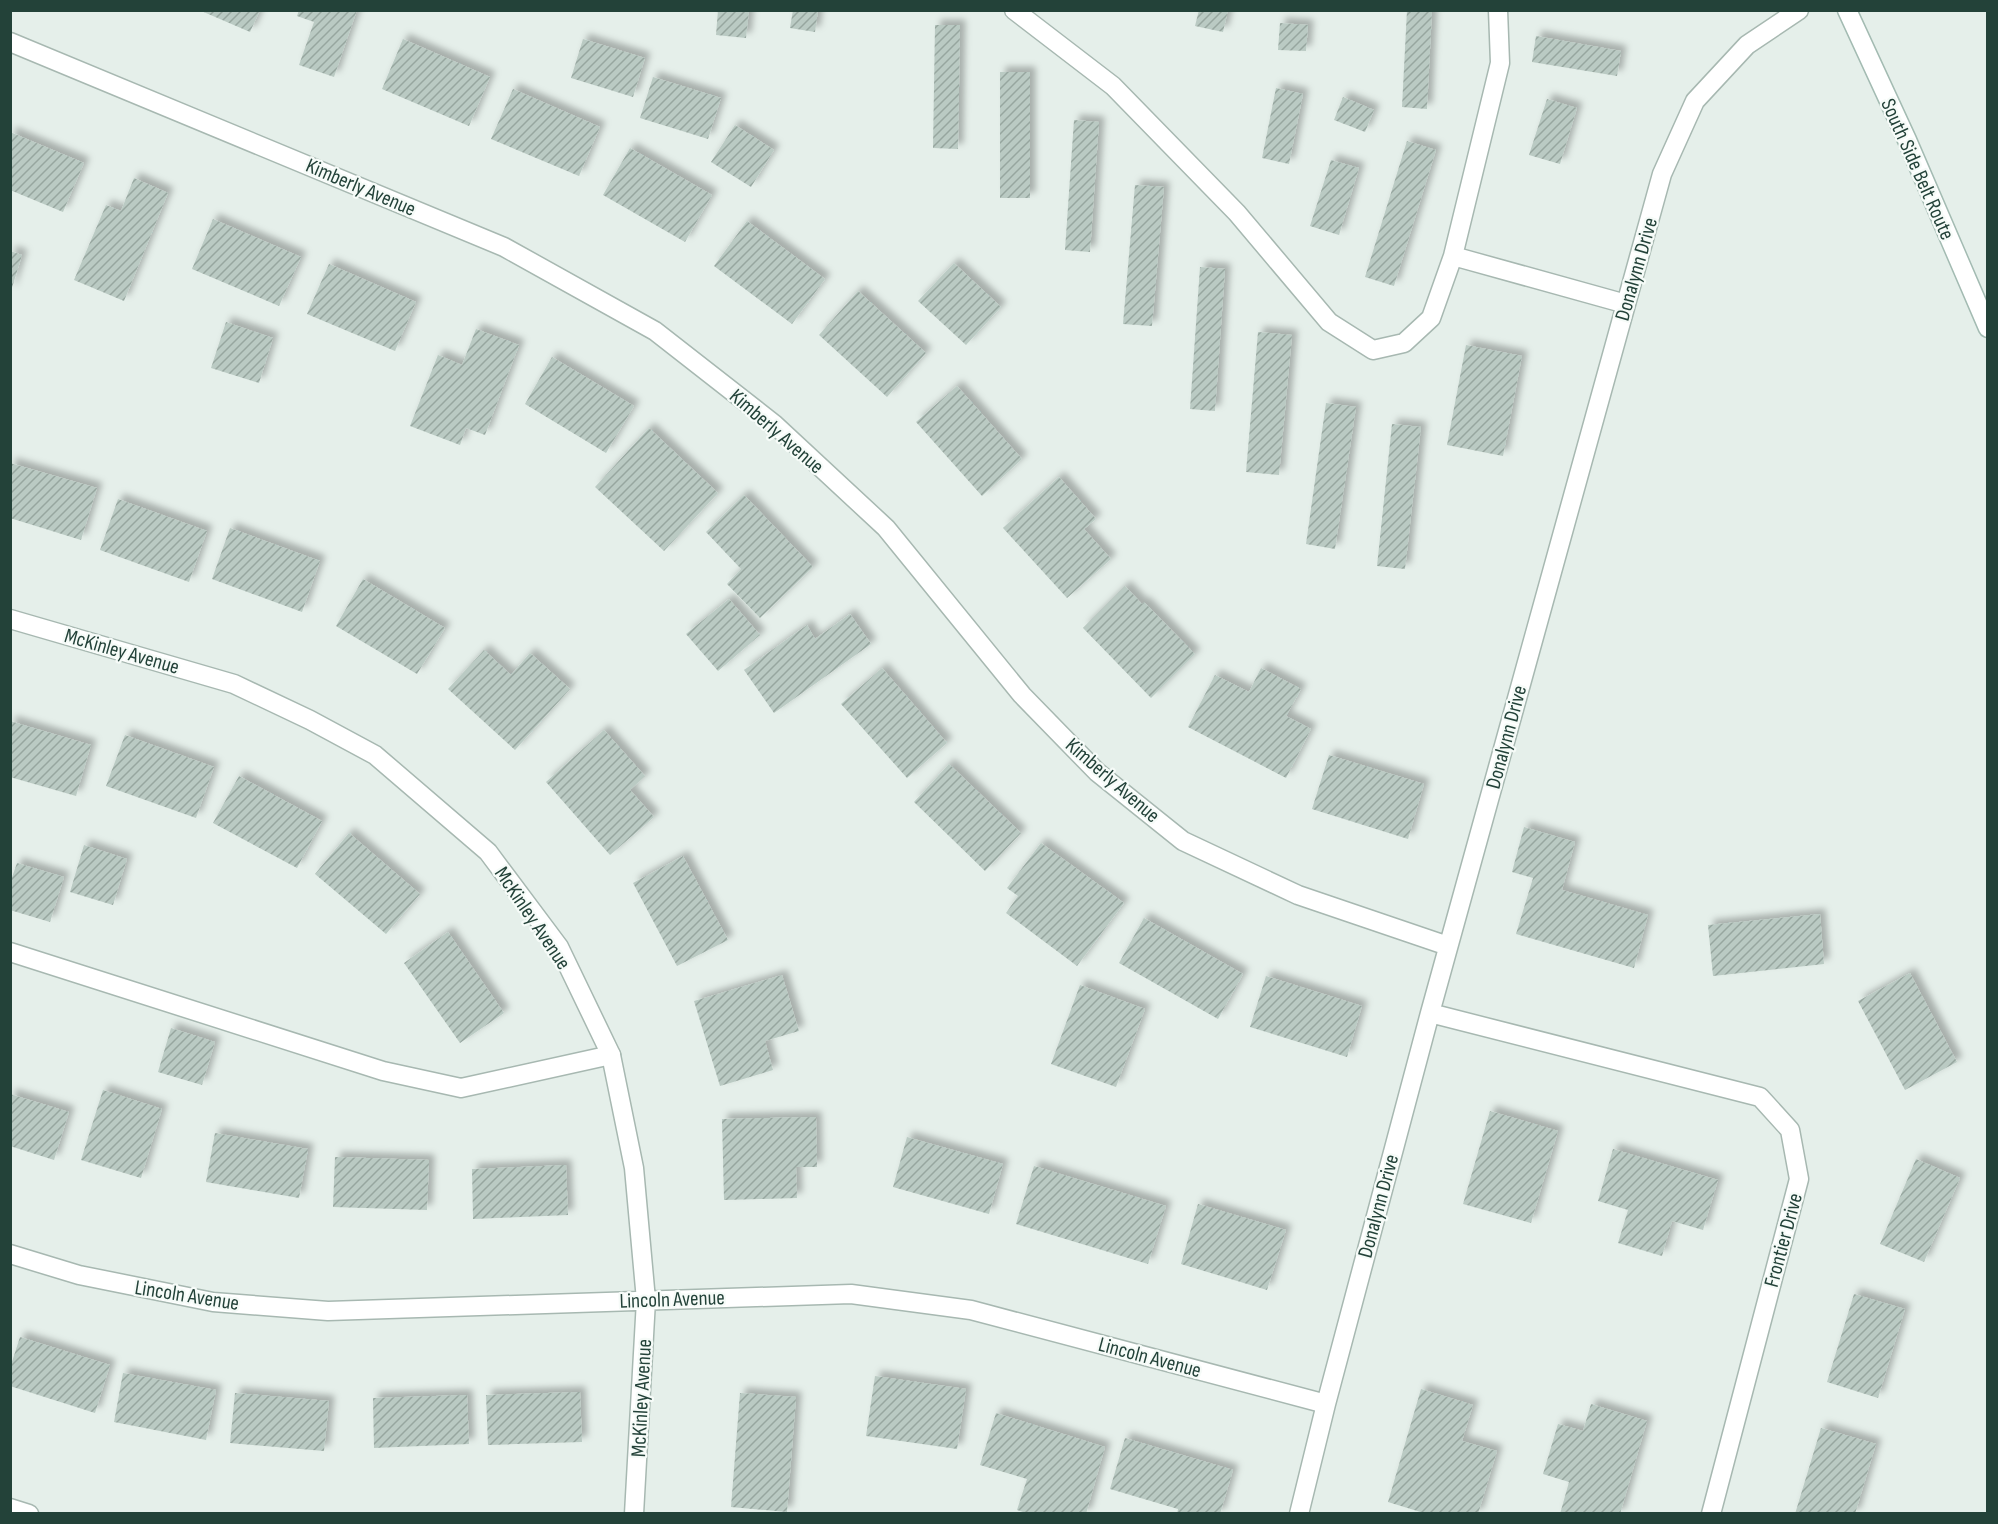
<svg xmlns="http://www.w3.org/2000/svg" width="1998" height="1524" viewBox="0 0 1998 1524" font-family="'Sofia Sans Condensed',sans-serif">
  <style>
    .building { fill: url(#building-hatch); filter: url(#shadow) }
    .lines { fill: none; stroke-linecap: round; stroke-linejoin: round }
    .service-casing { stroke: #a7b8b1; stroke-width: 21 }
    .minor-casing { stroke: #a7b8b1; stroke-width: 21 }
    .secondary-casing { stroke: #a3bbb2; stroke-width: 21 }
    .service { stroke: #fff; stroke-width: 18 }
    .minor { stroke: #fff; stroke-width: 18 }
    .secondary { stroke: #fff; stroke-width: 18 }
    .labels { text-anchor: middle; stroke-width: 4.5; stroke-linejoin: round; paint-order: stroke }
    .street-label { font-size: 21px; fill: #234239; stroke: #f6fbf8 }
  </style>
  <defs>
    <pattern id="building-hatch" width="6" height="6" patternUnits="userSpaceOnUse" patternTransform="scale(1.5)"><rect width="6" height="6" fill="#bacac3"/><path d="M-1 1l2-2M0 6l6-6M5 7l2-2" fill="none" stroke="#97a69f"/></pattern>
    <filter id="shadow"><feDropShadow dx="5.5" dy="-5.5" stdDeviation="3" flood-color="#0004"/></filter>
  </defs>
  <rect width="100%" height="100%" fill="#e5efea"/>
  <!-- building -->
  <path class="building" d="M 199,10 L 260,10 L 250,32 Z
    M 299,10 L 357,10 L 334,77 L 299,65 L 314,22 L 297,16 Z
    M 718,10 L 749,10 L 746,38 L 716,35 Z
    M 793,10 L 818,10 L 815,32 L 790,28 Z
    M 1199,10 L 1228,10 L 1223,32 L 1195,26 Z
    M 1407,10 L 1432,10 L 1427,109 L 1402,107 Z
    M 1280,23 L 1308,25 L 1306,51 L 1278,50 Z
    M 935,25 L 960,25 L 958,149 L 933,148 Z
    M 1536,36 L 1621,51 L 1617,76 L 1532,62 Z
    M 403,39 L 490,77 L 469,126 L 382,89 Z
    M 583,39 L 645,58 L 633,97 L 571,78 Z
    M 1000,72 L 1030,72 L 1030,198 L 1000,198 Z
    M 653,77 L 721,98 L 708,139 L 640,118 Z
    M 1276,88 L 1303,94 L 1289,164 L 1262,158 Z
    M 513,89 L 600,127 L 579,176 L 491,139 Z
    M 1343,97 L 1374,110 L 1365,132 L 1334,120 Z
    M 1547,99 L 1577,108 L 1560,164 L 1529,155 Z
    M 1074,120 L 1099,122 L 1090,252 L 1065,250 Z
    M 735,125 L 774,150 L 751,187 L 711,162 Z
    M 10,132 L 84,163 L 63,212 L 10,190 Z
    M 1407,141 L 1436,150 L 1394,286 L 1365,277 Z
    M 630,148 L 712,195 L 685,242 L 603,195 Z
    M 1331,160 L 1359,168 L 1339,235 L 1310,226 Z
    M 134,178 L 168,193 L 124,301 L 74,280 L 106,205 L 121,211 Z
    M 1135,185 L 1164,187 L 1152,326 L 1123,324 Z
    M 213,219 L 301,257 L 279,306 L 192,269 Z
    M 747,221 L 825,279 L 792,324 L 714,266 Z
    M 10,251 L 22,255 L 11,291 L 10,291 Z
    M 954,263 L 1001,307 L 966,345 L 918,301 Z
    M 329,264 L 416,302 L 395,351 L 307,314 Z
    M 1200,267 L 1225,269 L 1215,411 L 1190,409 Z
    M 858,291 L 926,353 L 887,397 L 819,335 Z
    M 226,322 L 273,338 L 259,383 L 211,368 Z
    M 476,329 L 519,345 L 485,435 L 466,428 L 460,445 L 410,426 L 438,355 L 462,365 Z
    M 1258,332 L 1292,335 L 1279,475 L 1246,472 Z
    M 1466,345 L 1522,356 L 1503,456 L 1447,445 Z
    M 552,357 L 634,406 L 606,453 L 525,404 Z
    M 957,386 L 1022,459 L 982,496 L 916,422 Z
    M 1326,403 L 1356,407 L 1335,549 L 1306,544 Z
    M 1392,424 L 1421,427 L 1405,569 L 1377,566 Z
    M 649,428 L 718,493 L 664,551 L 595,487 Z
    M 10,463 L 97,488 L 81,540 L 10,518 Z
    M 1059,477 L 1096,519 L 1084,529 L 1111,559 L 1067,598 L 1003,528 Z
    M 744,495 L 813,567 L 760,618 L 727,584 L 741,569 L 706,532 Z
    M 118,499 L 207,531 L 189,582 L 100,550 Z
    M 230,528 L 320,561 L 302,612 L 212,579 Z
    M 363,579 L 445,628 L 417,674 L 336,626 Z
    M 1125,586 L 1142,604 L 1144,602 L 1195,654 L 1151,698 L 1083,628 Z
    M 729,599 L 760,635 L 718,671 L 686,634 Z
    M 850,614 L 871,644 L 774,713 L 744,670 L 807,625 L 815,639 Z
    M 484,650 L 511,675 L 530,653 L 570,689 L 515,750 L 448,689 Z
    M 882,668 L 947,743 L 907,778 L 841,704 Z
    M 1261,668 L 1301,689 L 1286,716 L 1311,729 L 1286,778 L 1188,727 L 1215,675 L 1249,692 Z
    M 10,721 L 91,745 L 76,796 L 10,777 Z
    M 604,730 L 645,776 L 630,790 L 654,817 L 610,855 L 546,782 Z
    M 125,735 L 214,767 L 196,818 L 106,786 Z
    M 1329,755 L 1424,784 L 1408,839 L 1312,809 Z
    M 949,764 L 1021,833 L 985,871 L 914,802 Z
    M 239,776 L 322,821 L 297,868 L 213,823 Z
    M 1524,827 L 1575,842 L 1562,890 L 1648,915 L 1634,968 L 1516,934 L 1533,878 L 1512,872 Z
    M 349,833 L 420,894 L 386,934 L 315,874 Z
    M 1041,843 L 1124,903 L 1077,966 L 1006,913 L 1018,896 L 1007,888 Z
    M 84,845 L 127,859 L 113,905 L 70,892 Z
    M 683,856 L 728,940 L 677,966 L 633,883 Z
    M 17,863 L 64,877 L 50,922 L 10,910 L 10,883 Z
    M 1820,914 L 1824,964 L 1713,976 L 1708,925 Z
    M 1144,918 L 1243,974 L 1218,1019 L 1119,963 Z
    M 448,932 L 504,1013 L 460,1043 L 404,963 Z
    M 1910,973 L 1957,1062 L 1905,1090 L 1858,1001 Z
    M 782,975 L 799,1031 L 765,1041 L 773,1070 L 720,1086 L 694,1001 Z
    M 1266,976 L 1362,1006 L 1347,1057 L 1250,1027 Z
    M 1080,985 L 1145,1009 L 1116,1087 L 1051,1064 Z
    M 171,1028 L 215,1042 L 202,1085 L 158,1072 Z
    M 103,1090 L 162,1109 L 141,1178 L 81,1160 Z
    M 10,1094 L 69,1112 L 54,1160 L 10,1146 Z
    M 1490,1111 L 1558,1131 L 1531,1223 L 1463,1204 Z
    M 816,1117 L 817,1167 L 796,1167 L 797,1198 L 724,1200 L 722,1119 Z
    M 215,1133 L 308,1149 L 299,1198 L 206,1182 Z
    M 907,1137 L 1003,1164 L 989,1214 L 893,1187 Z
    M 1613,1149 L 1718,1180 L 1703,1230 L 1672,1221 L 1662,1256 L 1618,1243 L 1628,1210 L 1598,1201 Z
    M 335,1157 L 429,1160 L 427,1210 L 333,1207 Z
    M 1916,1159 L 1960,1178 L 1924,1262 L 1880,1244 Z
    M 566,1165 L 568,1215 L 473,1219 L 472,1169 Z
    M 1034,1166 L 1166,1206 L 1148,1264 L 1016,1224 Z
    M 1198,1204 L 1286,1230 L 1267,1290 L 1181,1264 Z
    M 1854,1294 L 1905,1309 L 1878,1398 L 1827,1382 Z
    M 20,1337 L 110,1365 L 95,1413 L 10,1386 L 10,1368 Z
    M 123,1373 L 216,1390 L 206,1440 L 114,1422 Z
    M 875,1376 L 966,1389 L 957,1449 L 866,1436 Z
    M 1421,1389 L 1473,1405 L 1462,1441 L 1497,1451 L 1478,1514 L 1427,1514 L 1388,1502 Z
    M 580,1392 L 582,1442 L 488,1445 L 486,1395 Z
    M 235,1393 L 329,1401 L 324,1451 L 230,1443 Z
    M 740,1393 L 796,1397 L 787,1512 L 731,1507 Z
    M 467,1395 L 469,1444 L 374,1448 L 373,1398 Z
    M 1591,1404 L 1647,1421 L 1620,1514 L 1560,1514 L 1569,1482 L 1543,1474 L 1558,1424 L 1583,1431 Z
    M 996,1413 L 1105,1447 L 1086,1514 L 1029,1514 L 1017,1510 L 1027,1479 L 980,1465 Z
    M 1821,1428 L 1876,1444 L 1855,1514 L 1795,1514 Z
    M 1125,1438 L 1233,1470 L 1220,1514 L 1177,1514 L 1178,1509 L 1110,1489 Z"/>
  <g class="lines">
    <!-- service casing -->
    <g class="service-casing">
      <path id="service" d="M 10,952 L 383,1071 L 461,1088 L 611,1055
        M 10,1508 L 29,1514"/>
    </g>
    <!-- minor casing -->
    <g class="minor-casing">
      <path id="minor" d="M 1014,10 L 1113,86 L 1237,213 L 1329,322 L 1373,350 L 1404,343 L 1431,318 L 1453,256 L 1500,63 L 1498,10
        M 10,42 L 504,247 L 655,331 L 774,424 L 886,528 L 1022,695 L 1097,772 L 1183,841 L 1298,895 L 1448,946
        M 1453,256 L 1626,304
        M 10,619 L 234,684 L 310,720 L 375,755 L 488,852 L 559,947 L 611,1055 L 634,1168 L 646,1300 L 634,1514
        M 1430,1013 L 1760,1097 L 1790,1130 L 1799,1179 L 1711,1514
        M 10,1254 L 79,1275 L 213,1302 L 328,1311 L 851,1294 L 971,1310 L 1326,1404
        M 1299,1514 L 1326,1404 L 1430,1013 L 1662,174 L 1695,101 L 1747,45 L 1799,10"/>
    </g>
    <!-- secondary casing -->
    <g class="secondary-casing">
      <path id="secondary" d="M 1847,10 L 1907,140 L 1988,328"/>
    </g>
    <!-- service -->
    <use href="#service" class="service"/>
    <!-- minor -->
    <use href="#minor" class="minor"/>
    <!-- secondary -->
    <use href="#secondary" class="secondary"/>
  </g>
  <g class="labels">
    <!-- street labels -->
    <g class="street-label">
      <text transform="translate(1918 169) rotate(66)" y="7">South Side Belt Route</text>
      <text transform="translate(361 187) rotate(23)" y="7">Kimberly Avenue</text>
      <text transform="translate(1636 269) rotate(-74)" y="7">Donalynn Drive</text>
      <text transform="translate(777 431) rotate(41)" y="7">Kimberly Avenue</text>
      <text transform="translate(122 651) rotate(16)" y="7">McKinley Avenue</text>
      <text transform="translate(1506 737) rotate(-75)" y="7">Donalynn Drive</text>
      <text transform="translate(1113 780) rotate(41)" y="7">Kimberly Avenue</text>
      <text transform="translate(533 918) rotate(56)" y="7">McKinley Avenue</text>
      <text transform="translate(1378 1206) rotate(-75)" y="7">Donalynn Drive</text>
      <text transform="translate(1783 1240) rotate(-75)" y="7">Frontier Drive</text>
      <text transform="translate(187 1295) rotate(9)" y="7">Lincoln Avenue</text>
      <text transform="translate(672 1299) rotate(-2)" y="7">Lincoln Avenue</text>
      <text transform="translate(1150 1357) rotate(15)" y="7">Lincoln Avenue</text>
      <text transform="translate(641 1398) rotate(-87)" y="7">McKinley Avenue</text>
    </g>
  </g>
  <!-- border -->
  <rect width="1998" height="1524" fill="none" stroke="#234239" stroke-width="24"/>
</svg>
